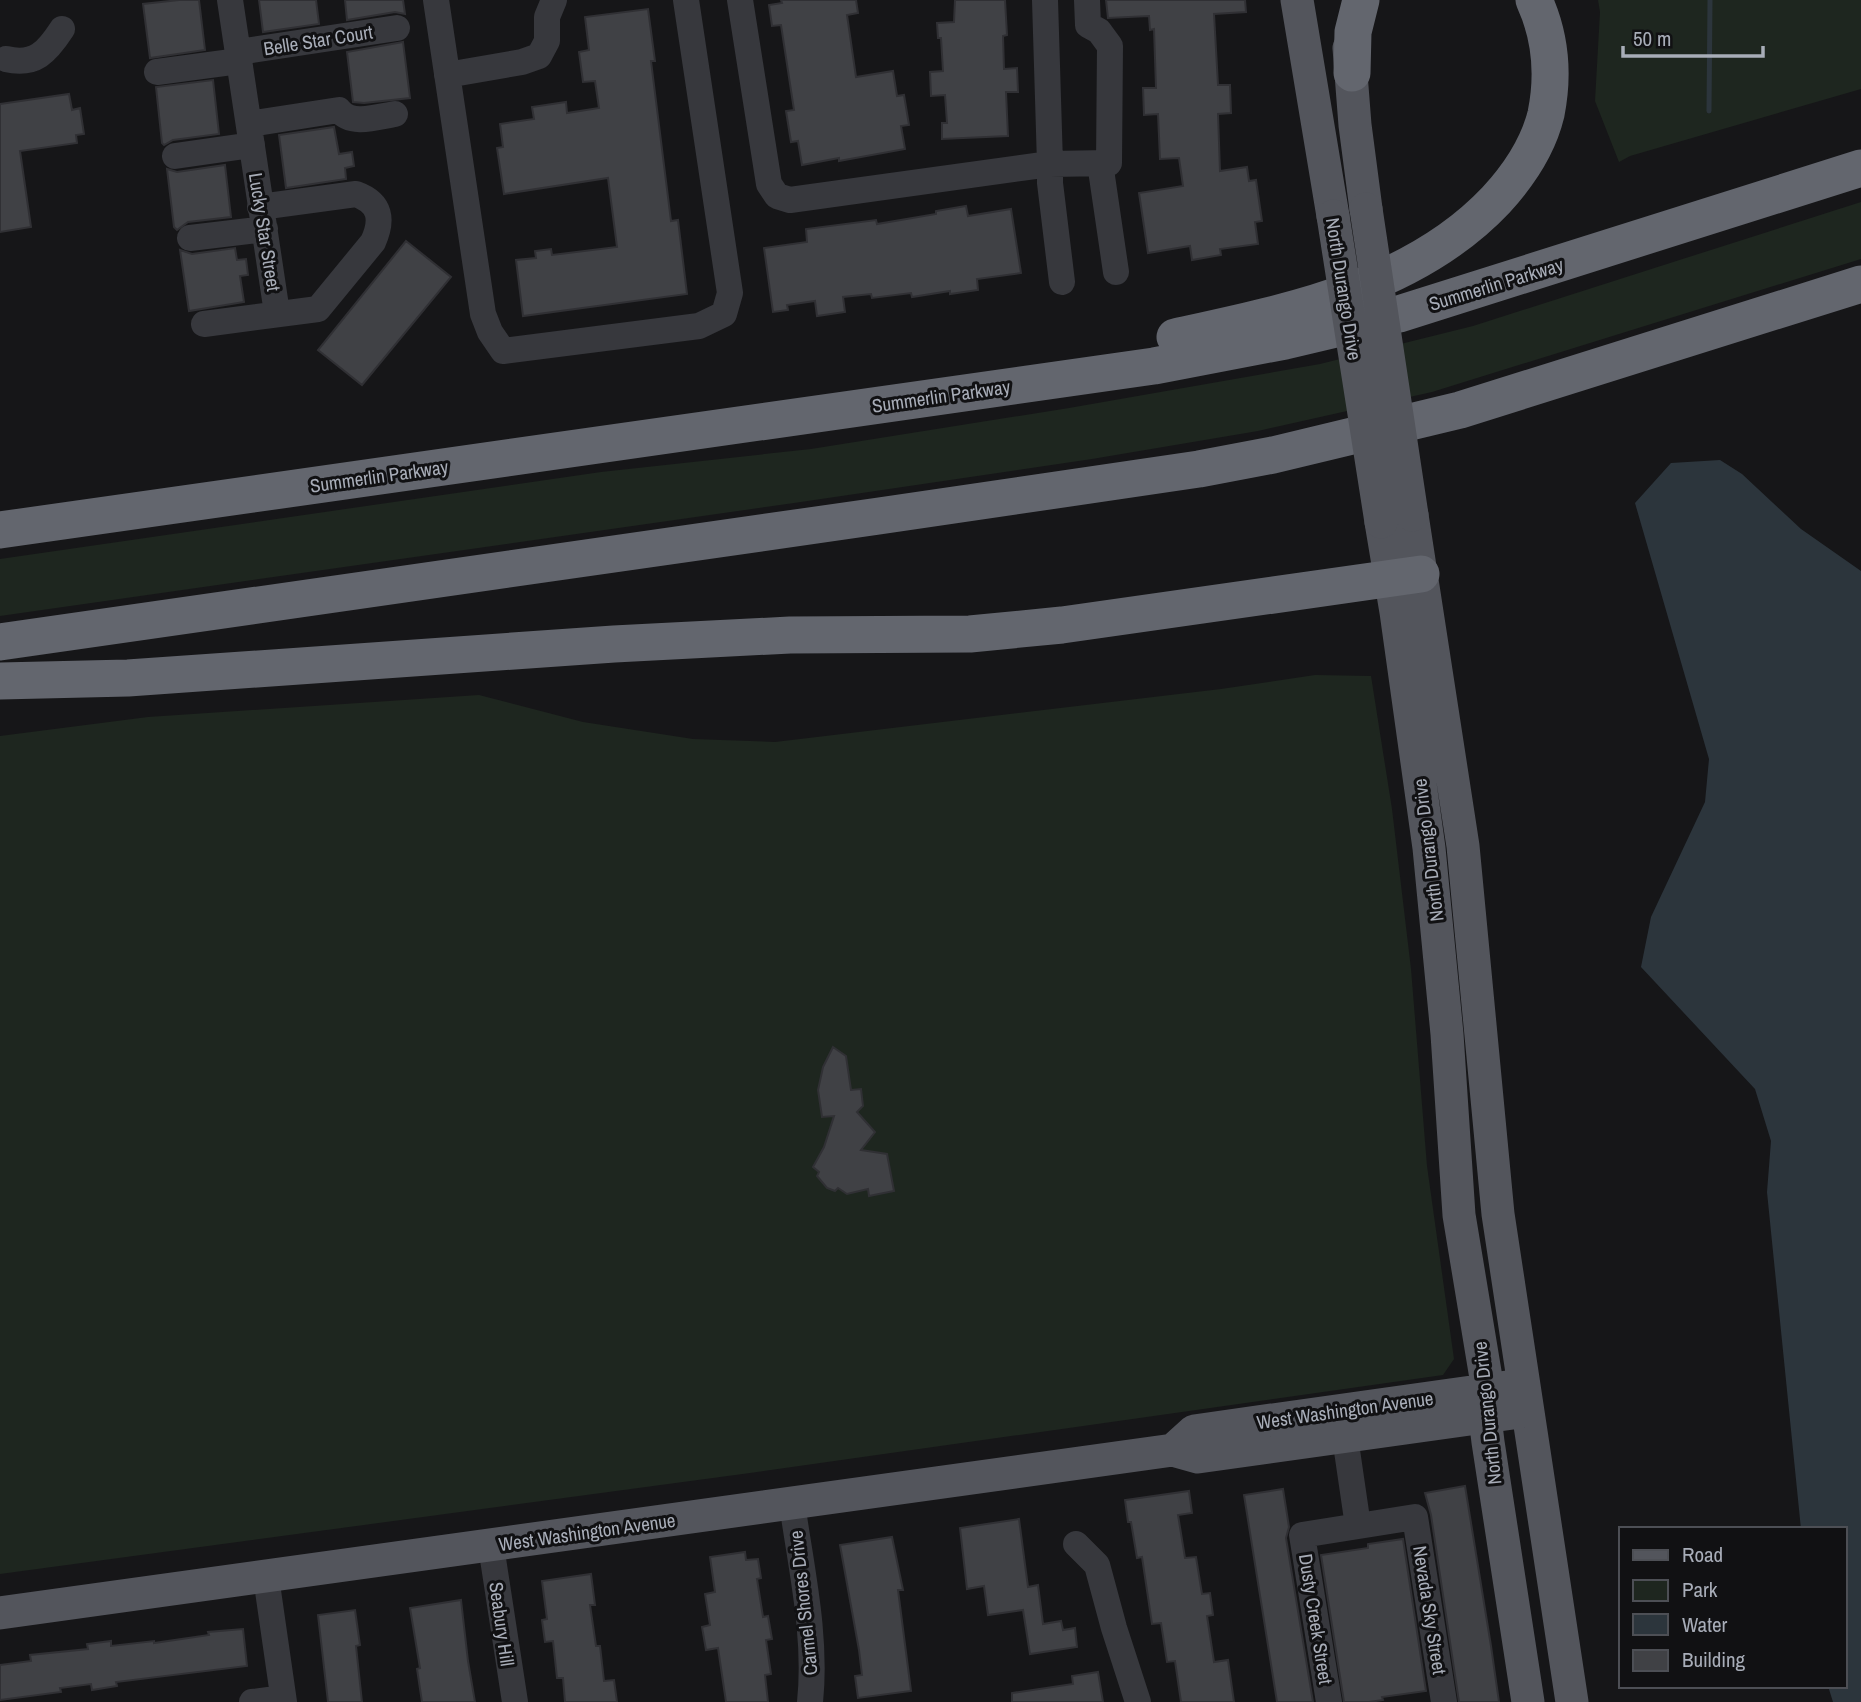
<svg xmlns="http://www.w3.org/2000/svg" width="1861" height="1702" viewBox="0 0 1861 1702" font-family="'Archivo Narrow',sans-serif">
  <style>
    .green { fill: #1e261f }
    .water { fill: #2c353c }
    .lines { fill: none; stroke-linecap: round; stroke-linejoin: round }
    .stream { stroke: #2c353c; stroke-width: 5 }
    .building { fill: #404145; stroke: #303034; stroke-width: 2 }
    .minor { stroke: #37383d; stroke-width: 26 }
    .major { stroke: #53555c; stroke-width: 33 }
    .highway { stroke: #63666e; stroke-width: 37 }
    .major-bridge { stroke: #53555c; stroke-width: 33 }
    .labels { text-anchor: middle; stroke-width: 6; stroke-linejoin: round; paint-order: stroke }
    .street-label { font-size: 19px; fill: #a8adb8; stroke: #111113 }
  </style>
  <rect width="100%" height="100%" fill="#161618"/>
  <!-- green -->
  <path class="green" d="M 1598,0 L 1861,0 L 1861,89 L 1630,156 L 1619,162 L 1595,101 L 1600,12 Z
    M 1861,202 L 1861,259 L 1432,392 L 1258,431 L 1092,459 L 794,503 L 0,616 L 0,559 L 601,472 L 811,449 L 1069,408 L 1320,364 L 1473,326 Z
    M 1315,675 L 1371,676 L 1392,809 L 1411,969 L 1427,1166 L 1454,1359 L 1443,1375 L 750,1473 L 0,1574 L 0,736 L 148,717 L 479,695 L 583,722 L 693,739 L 775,742 L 1221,689 Z"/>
  <!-- water -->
  <path class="water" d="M 1720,460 L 1742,474 L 1801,529 L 1861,571 L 1861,1702 L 1833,1702 L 1828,1686 L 1845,1686 L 1845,1529 L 1801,1529 L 1767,1192 L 1771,1141 L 1755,1089 L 1641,967 L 1651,917 L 1705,802 L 1709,759 L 1635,503 L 1671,463 Z"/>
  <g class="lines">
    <!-- stream -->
    <path class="stream" d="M 1709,111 L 1710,0"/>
  </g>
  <!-- building -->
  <path class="building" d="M 179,0 L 199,0 L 205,50 L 150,58 L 143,4 Z
    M 259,0 L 316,0 L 319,24 L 263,32 Z
    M 345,0 L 403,0 L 405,14 L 395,12 L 347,20 Z
    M 781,0 L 856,0 L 858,13 L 847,15 L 856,77 L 893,71 L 897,96 L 904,95 L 909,125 L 901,126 L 905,149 L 839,161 L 839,158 L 802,165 L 798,141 L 791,142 L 786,111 L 794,110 L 781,25 L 772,26 L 769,5 L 782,3 Z
    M 955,0 L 1005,0 L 1007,35 L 1003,36 L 1004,69 L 1017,68 L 1018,92 L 1006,92 L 1008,136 L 942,139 L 942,123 L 947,123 L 945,95 L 931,96 L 930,72 L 943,71 L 941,38 L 938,38 L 937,23 L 954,22 Z
    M 1106,0 L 1245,0 L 1246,12 L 1214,14 L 1218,85 L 1230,85 L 1231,113 L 1218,114 L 1220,171 L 1247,167 L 1249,181 L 1256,180 L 1262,221 L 1255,222 L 1258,244 L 1220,249 L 1221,255 L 1192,260 L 1190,246 L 1148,253 L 1139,193 L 1183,186 L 1179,158 L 1160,159 L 1158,114 L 1144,115 L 1143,88 L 1156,88 L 1154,29 L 1150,30 L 1149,16 L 1108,18 Z
    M 648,9 L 655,61 L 651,61 L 671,221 L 678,220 L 687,294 L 523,316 L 516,260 L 536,258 L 535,251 L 551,249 L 552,255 L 617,247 L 608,178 L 504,194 L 497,148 L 503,147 L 500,124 L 534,119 L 532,107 L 566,102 L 567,113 L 599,108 L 595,81 L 583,82 L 579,52 L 589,50 L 585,17 Z
    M 403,42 L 410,98 L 364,103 L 353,102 L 347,52 Z
    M 213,80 L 219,134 L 173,140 L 164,145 L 162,143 L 156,87 Z
    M 69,94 L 72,110 L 80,108 L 84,134 L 76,135 L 77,143 L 20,151 L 31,227 L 0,232 L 0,104 Z
    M 334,127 L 339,154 L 352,152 L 354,166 L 345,168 L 346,179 L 286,188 L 279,135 Z
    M 225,165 L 231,217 L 188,222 L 177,230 L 174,227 L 167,169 L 177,172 Z
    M 966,206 L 968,216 L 1011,209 L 1021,273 L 977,279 L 978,290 L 950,294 L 950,291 L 912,297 L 911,293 L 872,298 L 871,294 L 843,297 L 845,312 L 817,316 L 815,301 L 787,305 L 788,310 L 773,312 L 764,248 L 807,242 L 806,229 L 876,220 L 877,224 L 936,214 L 936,211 Z
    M 406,241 L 451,277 L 362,385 L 318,350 Z
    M 235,248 L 237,260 L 246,259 L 248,275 L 240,276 L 244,302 L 189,311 L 180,250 L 192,254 Z
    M 833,1047 L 846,1056 L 851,1090 L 861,1089 L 863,1106 L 857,1112 L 875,1132 L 861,1150 L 887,1154 L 894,1191 L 869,1196 L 868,1189 L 847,1194 L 838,1188 L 835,1191 L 827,1188 L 817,1176 L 819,1172 L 813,1167 L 824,1147 L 834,1116 L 822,1117 L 818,1090 L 823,1067 Z
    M 1465,1486 L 1491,1646 L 1499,1702 L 1459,1702 L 1431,1515 L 1425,1493 Z
    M 1283,1489 L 1289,1527 L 1286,1538 L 1313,1702 L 1277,1702 L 1244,1495 Z
    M 1189,1491 L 1192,1513 L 1178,1515 L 1185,1558 L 1196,1557 L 1202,1594 L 1210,1593 L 1213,1615 L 1207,1616 L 1214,1662 L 1228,1660 L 1234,1702 L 1181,1702 L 1175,1661 L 1167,1662 L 1161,1623 L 1152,1624 L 1142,1557 L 1137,1558 L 1131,1522 L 1128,1522 L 1125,1500 Z
    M 1019,1519 L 1028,1587 L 1038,1585 L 1043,1624 L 1061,1621 L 1063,1630 L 1075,1628 L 1077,1647 L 1030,1654 L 1023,1610 L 988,1615 L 984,1586 L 967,1589 L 960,1528 Z
    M 892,1537 L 903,1590 L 898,1590 L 911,1691 L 858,1698 L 855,1676 L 862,1675 L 859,1650 L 840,1545 Z
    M 1403,1539 L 1426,1691 L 1382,1697 L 1383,1700 L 1369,1702 L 1344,1702 L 1321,1555 L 1368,1548 L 1368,1544 Z
    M 745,1552 L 746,1560 L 758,1559 L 761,1578 L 757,1579 L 763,1617 L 768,1616 L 772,1639 L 766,1640 L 771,1674 L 765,1675 L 768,1702 L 726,1702 L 718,1648 L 706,1650 L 702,1627 L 710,1625 L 705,1594 L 715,1592 L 710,1557 Z
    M 591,1574 L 595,1605 L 590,1605 L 596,1646 L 600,1646 L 604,1681 L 614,1680 L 617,1702 L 565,1702 L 563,1678 L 557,1678 L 553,1641 L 545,1642 L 542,1620 L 547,1619 L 542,1581 Z
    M 461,1600 L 468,1661 L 475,1702 L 422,1702 L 417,1669 L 420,1668 L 410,1608 Z
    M 355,1610 L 360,1645 L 356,1646 L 362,1702 L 328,1702 L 318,1615 Z
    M 243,1629 L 247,1666 L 116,1682 L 117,1686 L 92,1690 L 91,1684 L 60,1688 L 61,1692 L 0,1700 L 0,1665 L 31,1661 L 30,1655 L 88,1649 L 87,1644 L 111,1641 L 111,1646 L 154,1641 L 154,1643 L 209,1635 L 208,1632 Z
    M 1098,1672 L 1103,1702 L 1012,1702 L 1012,1693 L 1073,1684 L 1072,1676 Z"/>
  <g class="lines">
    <!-- minor -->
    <path class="minor" d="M 230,0 L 277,313
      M 436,0 L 483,314 L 490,332 L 503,351 L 699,326 L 724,314 L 730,293 L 686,0
      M 740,0 L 769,184 L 777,196 L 790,200 L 1050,164 L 1045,0
      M 238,52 L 397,28
      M 6,59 C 35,66 47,52 62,29
      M 157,72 L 239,61
      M 447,75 L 522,62 L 539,56 L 547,41 L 547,17 L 554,0
      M 249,124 L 339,110 C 351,126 377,117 395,114
      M 175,156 L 252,145
      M 1100,163 L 1116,272
      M 190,238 L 265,229
      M 1062,282 L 1050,183 L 1050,164 L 1109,163 L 1110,46 L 1099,31 L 1088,25 L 1087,0
      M 204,324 L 318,309 L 373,242 C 383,220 381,203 356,194 L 260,207
      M 1345,1437 L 1358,1526
      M 792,1503 C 801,1568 817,1636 810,1702
      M 1076,1544 L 1097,1565 L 1114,1628 L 1138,1702
      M 491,1546 L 515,1702
      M 266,1577 L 284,1702
      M 252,1702 L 283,1698
      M 1329,1702 L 1302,1535 L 1415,1517 L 1444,1702"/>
    <!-- major -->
    <path class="major" d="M 1297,0 L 1333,216
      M 1349,48 L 1355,125 L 1366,209
      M 1412,515 L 1463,846 L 1498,1214 L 1572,1702
      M 1381,522 L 1396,612 L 1429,848 L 1447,1034 L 1459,1215 L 1488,1390 L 1485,1417 L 1488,1442 L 1528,1702
      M 1173,1450 L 1194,1431 L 1507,1387
      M 0,1613 L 1173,1450 L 1198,1457 L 1527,1411"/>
    <!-- highway -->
    <path class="highway" d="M 1352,73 L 1353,32 L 1361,0
      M 1175,337 C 1289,312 1413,288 1496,200 C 1519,175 1538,147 1546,114 C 1554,74 1551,37 1534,0
      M 0,530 L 1154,366 L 1285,341 L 1399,314 L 1861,168
      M 0,642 L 879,516 L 1199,469 L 1273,455 L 1460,410 L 1861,284
      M 0,681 L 128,678 L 614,644 L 790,635 L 970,634 L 1062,625 L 1421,574"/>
    <!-- major-bridge -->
    <path class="major-bridge" d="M 1366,209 L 1412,515
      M 1333,216 L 1381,522"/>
  </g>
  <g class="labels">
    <!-- street labels -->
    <g class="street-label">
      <text transform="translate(318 40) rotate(-9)" y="7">Belle Star Court</text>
      <text transform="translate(265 232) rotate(81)" y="7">Lucky Star Street</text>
      <text transform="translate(1496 284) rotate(-17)" y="7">Summerlin Parkway</text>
      <text transform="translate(1344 289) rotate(81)" y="7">North Durango Drive</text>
      <text transform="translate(941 396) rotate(-8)" y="7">Summerlin Parkway</text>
      <text transform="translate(379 476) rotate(-8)" y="7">Summerlin Parkway</text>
      <text transform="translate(1428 850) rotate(-97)" y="7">North Durango Drive</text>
      <text transform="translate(1345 1410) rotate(-8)" y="7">West Washington Avenue</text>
      <text transform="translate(1487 1413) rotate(-96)" y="7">North Durango Drive</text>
      <text transform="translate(587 1532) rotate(-8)" y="7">West Washington Avenue</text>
      <text transform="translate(803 1603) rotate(-96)" y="7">Carmel Shores Drive</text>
      <text transform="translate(1430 1610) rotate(81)" y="7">Nevada Sky Street</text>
      <text transform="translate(1316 1619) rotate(81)" y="7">Dusty Creek Street</text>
      <text transform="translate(502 1624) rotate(82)" y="7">Seabury Hill</text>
    </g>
  </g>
  <!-- legend -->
  <rect x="1619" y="1527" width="228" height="161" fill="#111113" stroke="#4d4f55" stroke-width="2"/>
  <rect x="1633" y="1550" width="35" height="10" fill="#53555c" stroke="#4d4f55" stroke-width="2"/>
  <text x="1682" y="1562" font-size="21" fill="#a8adb8">Road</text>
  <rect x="1633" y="1580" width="35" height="21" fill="#1e261f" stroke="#4d4f55" stroke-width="2"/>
  <text x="1682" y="1597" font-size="21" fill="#a8adb8">Park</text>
  <rect x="1633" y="1614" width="35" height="21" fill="#2c353c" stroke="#4d4f55" stroke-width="2"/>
  <text x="1682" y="1632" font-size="21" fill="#a8adb8">Water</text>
  <rect x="1633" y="1650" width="35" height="21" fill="#404145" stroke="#4d4f55" stroke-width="2"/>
  <text x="1682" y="1667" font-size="21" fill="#a8adb8">Building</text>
  <!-- scale -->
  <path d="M1623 46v10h140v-10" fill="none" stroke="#a8adb8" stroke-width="3.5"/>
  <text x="1633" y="46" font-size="21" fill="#a8adb8" stroke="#111113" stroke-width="5" paint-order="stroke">50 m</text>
</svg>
